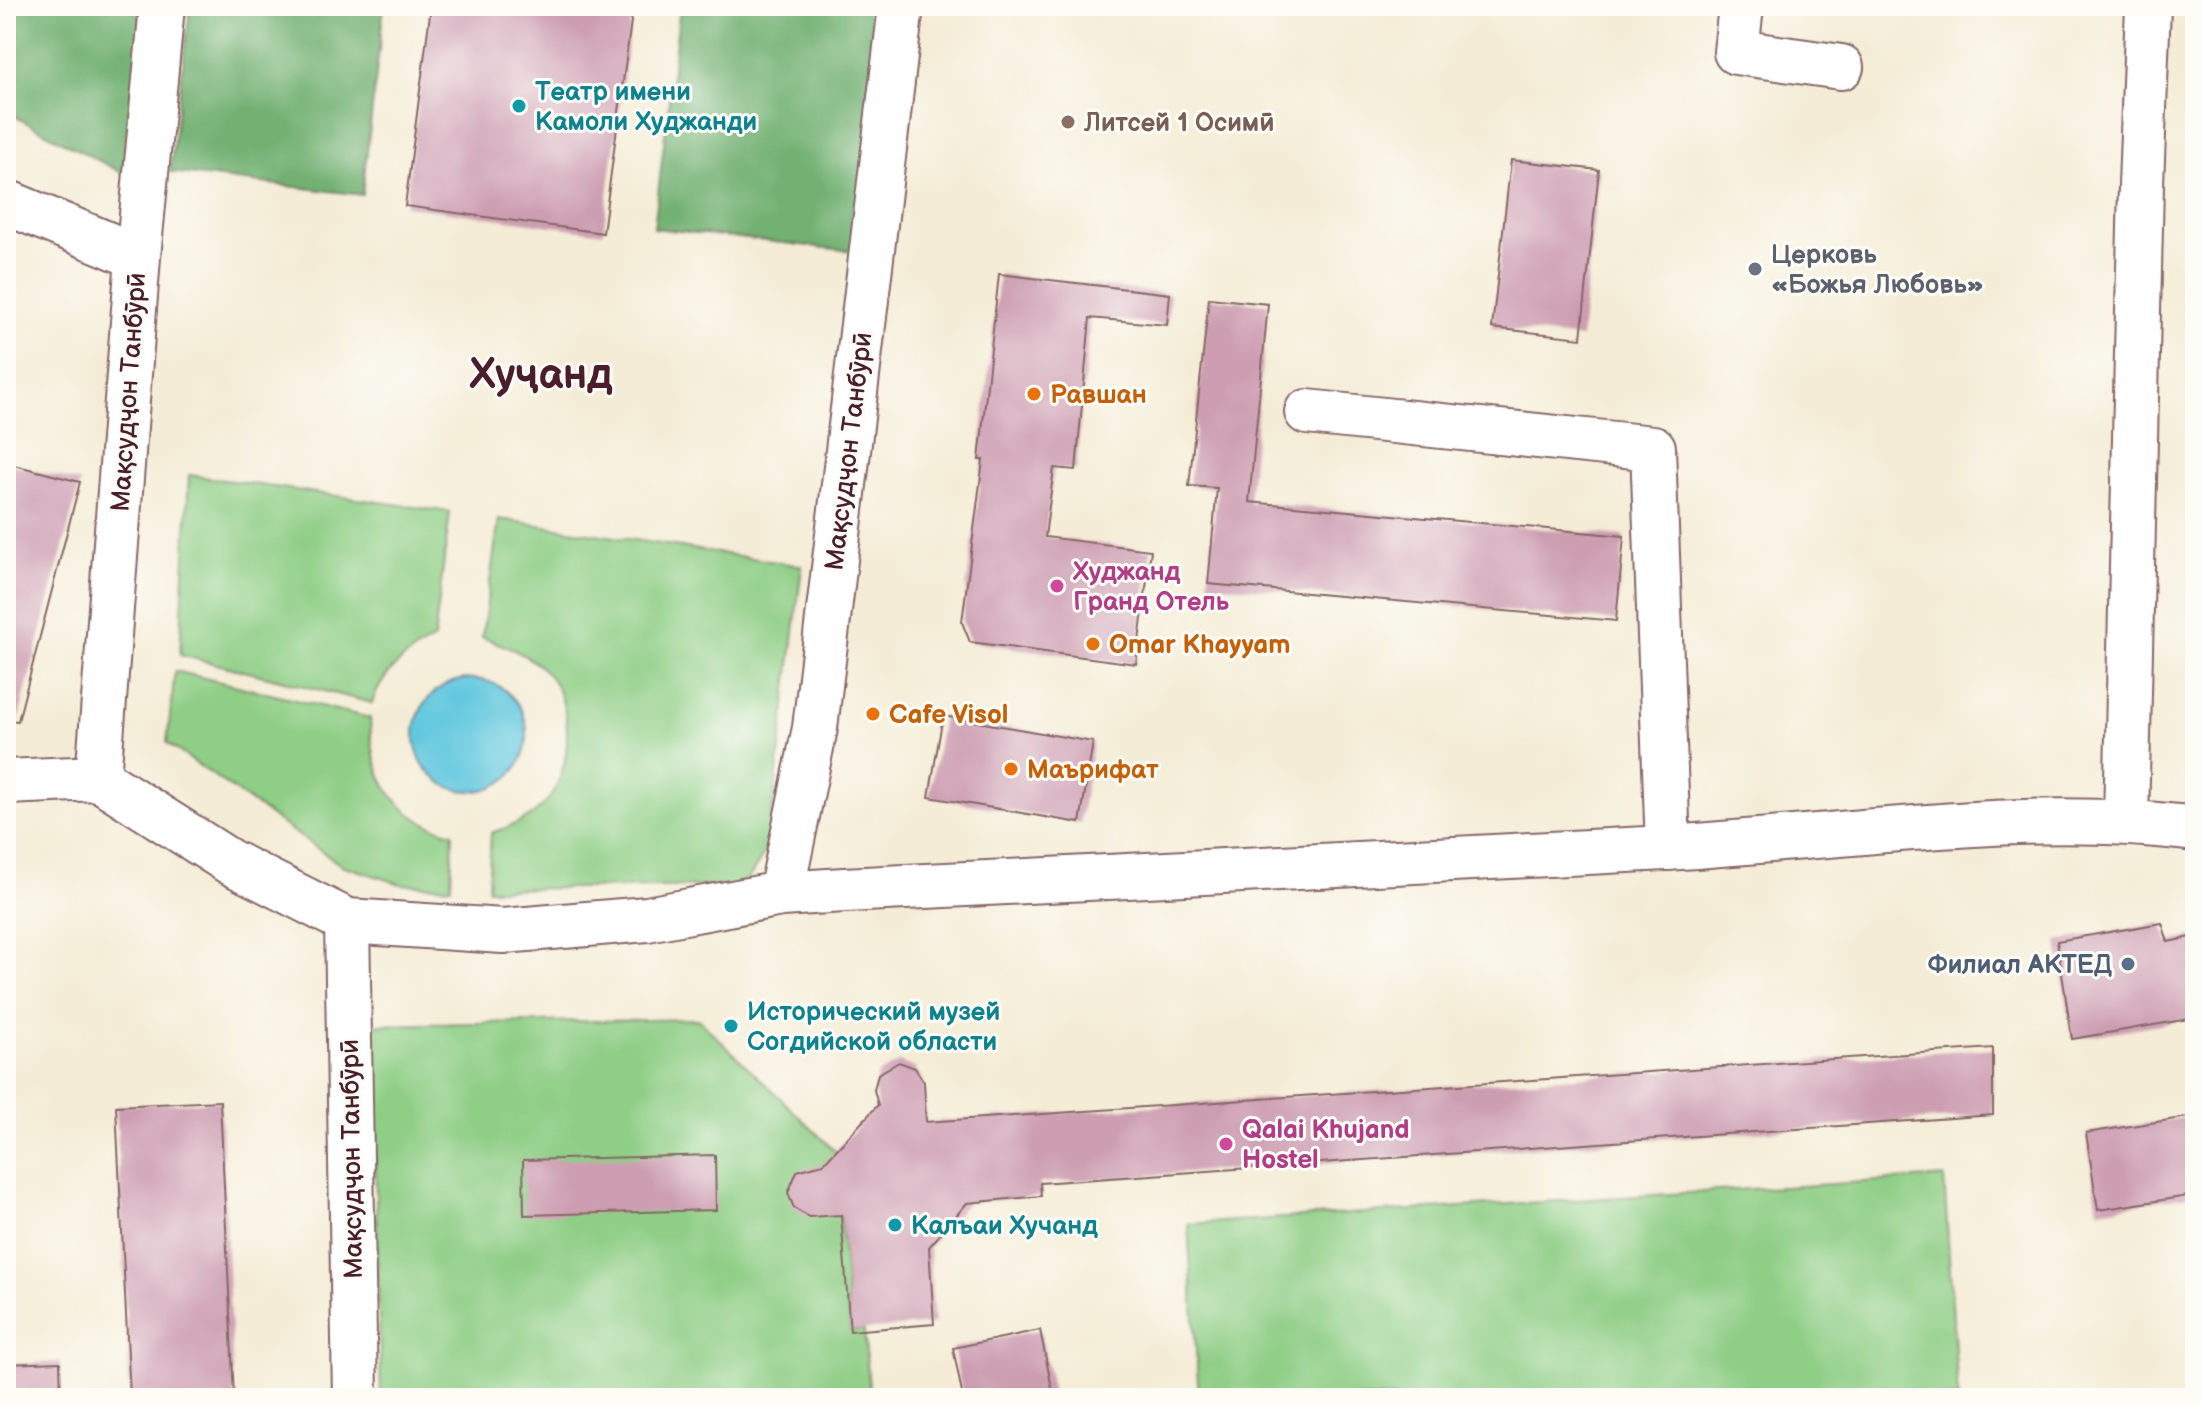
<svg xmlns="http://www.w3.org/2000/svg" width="2201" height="1404" viewBox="0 0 2201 1404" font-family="'Balsamiq Sans',sans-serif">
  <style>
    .green { fill: #8ece85; stroke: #6c7658; stroke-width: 2 }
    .forest { fill: #72b172; stroke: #5e684e; stroke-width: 2 }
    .water { fill: #61c7de; stroke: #567384; stroke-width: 2 }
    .building { fill: #cd9eb2 }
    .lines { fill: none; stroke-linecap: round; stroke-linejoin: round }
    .minor-casing { stroke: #866767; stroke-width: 48 }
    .tertiary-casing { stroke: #866767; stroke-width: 48 }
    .secondary-casing { stroke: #866767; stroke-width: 48 }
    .minor { stroke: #fff; stroke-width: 44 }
    .tertiary { stroke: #fff; stroke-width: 44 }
    .secondary { stroke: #fff; stroke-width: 44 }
    .culture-dot { fill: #0f9aa8; stroke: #fdfcf7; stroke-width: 3 }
    .education-dot { fill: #8d6e63; stroke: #fdfcf7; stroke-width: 3 }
    .worship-dot { fill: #6b7280; stroke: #fdfcf7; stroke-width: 3 }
    .food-dot { fill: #e8710a; stroke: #fdfcf7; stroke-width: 3 }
    .hotel-dot { fill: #d1479c; stroke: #fdfcf7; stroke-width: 3 }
    .service-dot { fill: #5c6f8a; stroke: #fdfcf7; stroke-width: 3 }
    .labels { text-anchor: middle; stroke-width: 6; stroke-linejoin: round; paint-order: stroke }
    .culture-label { font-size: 26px; font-weight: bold; fill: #0d838f; stroke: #fdfcf7; text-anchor: start }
    .education-label { font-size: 26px; font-weight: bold; fill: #785e54; stroke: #fdfcf7; text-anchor: start }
    .worship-label { font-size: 26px; font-weight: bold; fill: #5b616d; stroke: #fdfcf7; text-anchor: start }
    .street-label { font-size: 26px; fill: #4a1f2b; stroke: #fdfcf7 }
    .food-label { font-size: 26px; font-weight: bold; fill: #c56008; stroke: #fdfcf7; text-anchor: start }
    .hotel-label { font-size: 26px; font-weight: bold; fill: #b23c85; stroke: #fdfcf7; text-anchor: start }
    .service-label { font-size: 26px; font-weight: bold; fill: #4e5e75; stroke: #fdfcf7; text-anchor: end }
    .town-label { font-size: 42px; font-weight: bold; fill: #4a1f2b; stroke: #fdfcf7 }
  </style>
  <rect width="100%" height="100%" fill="#fdfcf7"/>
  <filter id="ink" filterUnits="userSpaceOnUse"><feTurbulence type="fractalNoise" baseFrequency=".0125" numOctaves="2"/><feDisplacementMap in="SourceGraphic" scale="16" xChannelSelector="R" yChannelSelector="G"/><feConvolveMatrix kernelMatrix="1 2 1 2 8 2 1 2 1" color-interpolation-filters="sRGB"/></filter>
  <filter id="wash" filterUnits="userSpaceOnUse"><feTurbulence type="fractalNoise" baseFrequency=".006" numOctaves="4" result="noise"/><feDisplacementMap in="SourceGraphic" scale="32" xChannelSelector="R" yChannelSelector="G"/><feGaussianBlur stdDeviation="1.8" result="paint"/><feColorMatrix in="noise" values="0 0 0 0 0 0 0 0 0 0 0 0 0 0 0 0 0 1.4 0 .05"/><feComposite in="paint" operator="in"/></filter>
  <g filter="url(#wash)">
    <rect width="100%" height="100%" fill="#f4ecd6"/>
    <!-- green -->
    <path class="green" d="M 189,475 L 450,512 L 434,639 C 407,654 382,672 372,703 L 180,655 Z
      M 499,519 L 802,566 L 768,847 L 749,878 L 734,886 L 488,889 L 491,833 C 512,826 534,818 548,800 C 572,769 574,709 550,677 C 535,656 505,646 482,637 Z
      M 175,671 L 370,718 C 371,777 393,818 453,833 L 451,887 L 401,884 L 341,865 L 167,743 Z
      M 698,1019 L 835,1151 L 850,1331 L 864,1330 L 870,1398 L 381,1398 L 372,1025 Z
      M 1944,1177 L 1958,1398 L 1199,1398 L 1188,1224 Z"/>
    <!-- forest -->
    <path class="forest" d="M 6,6 L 162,6 L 143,184 L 6,112 Z
      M 190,6 L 384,6 L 362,195 L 170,172 Z
      M 680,6 L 888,6 L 859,252 L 654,228 Z"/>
    <!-- water -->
    <path class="water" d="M415 735a56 56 0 1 1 112 0a56 56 0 1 1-112 0Z"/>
    <g id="blocks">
      <!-- building -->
      <path class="building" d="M 431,6 L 633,6 L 603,233 L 405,206 Z
        M 1511,160 L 1599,170 L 1581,338 L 1492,328 Z
        M 999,274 L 1170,294 L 1167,325 L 1090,318 L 1076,470 L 1054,468 L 1045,537 L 1151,550 L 1136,664 L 970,642 L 962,622 L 983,460 L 979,460 Z
        M 1209,298 L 1268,304 L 1249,502 L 1624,536 L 1616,621 L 1208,584 L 1217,488 L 1189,486 Z
        M 6,463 L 80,482 L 18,721 L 6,720 Z
        M 943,716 L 1093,742 L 1080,823 L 929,797 Z
        M 2162,923 L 2168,942 L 2195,936 L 2195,1018 L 2072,1039 L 2057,941 Z
        M 1993,1048 L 1993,1115 L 1040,1183 L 1041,1196 L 967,1203 L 929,1247 L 934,1324 L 850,1331 L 841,1215 L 809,1217 L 794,1208 L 788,1193 L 797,1171 L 823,1164 L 878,1105 L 874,1090 L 878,1074 L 899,1062 L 915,1068 L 924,1082 L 926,1122 Z
        M 220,1101 L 234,1398 L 130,1398 L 116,1106 Z
        M 2195,1116 L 2195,1195 L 2098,1210 L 2086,1133 Z
        M 715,1155 L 716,1210 L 524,1215 L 523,1160 Z
        M 1040,1330 L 1054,1398 L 963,1398 L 953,1348 Z
        M 60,1362 L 61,1398 L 6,1398 L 6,1364 Z"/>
    </g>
  </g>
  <g filter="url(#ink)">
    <use href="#blocks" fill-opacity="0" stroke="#866767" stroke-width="2"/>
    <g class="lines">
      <!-- minor casing -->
      <g class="minor-casing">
        <path id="minor" d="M 1741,6 L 1736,52 L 1841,67
          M 1307,412 L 1653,448 L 1668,848"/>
      </g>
      <!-- tertiary casing -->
      <g class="tertiary-casing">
        <path id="tertiary" d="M 6,202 L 138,257
          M 98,778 L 138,257 L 162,6
          M 2126,820 L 2141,185 L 2148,6
          M 781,894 L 815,728 L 901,6
          M 347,921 L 503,931 L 647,919 L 781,894 L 844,890 C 1118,876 1392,864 1666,848 C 1838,838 2024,807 2195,829"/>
      </g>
      <!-- secondary casing -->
      <g class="secondary-casing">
        <path id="secondary" d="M 6,782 L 98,778 L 230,862 L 347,921 L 355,1398"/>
      </g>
      <!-- minor -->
      <use href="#minor" class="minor"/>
      <!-- tertiary -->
      <use href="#tertiary" class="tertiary"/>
      <!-- secondary -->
      <use href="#secondary" class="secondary"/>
    </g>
  </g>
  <!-- markers -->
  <g class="culture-dot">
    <circle cx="519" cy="106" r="8"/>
    <circle cx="731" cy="1026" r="8"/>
    <circle cx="895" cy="1225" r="8"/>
  </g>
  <circle class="education-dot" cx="1068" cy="122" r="8"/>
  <circle class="worship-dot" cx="1755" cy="269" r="8"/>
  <g class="food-dot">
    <circle cx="1034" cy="394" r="8"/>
    <circle cx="1093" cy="644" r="8"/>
    <circle cx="873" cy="714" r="8"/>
    <circle cx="1011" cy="769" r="8"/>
  </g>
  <g class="hotel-dot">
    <circle cx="1057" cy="586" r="8"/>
    <circle cx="1226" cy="1144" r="8"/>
  </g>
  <circle class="service-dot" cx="2128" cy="964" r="8"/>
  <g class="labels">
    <!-- culture labels -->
    <g class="culture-label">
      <text x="535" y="100">Театр имени<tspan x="535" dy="30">Камоли Худжанди</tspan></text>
      <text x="747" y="1020">Исторический музей<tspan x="747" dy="30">Согдийской области</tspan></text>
      <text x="911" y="1234">Калъаи Хучанд</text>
    </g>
    <!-- education labels -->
    <g class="education-label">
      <text x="1084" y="131">Литсей 1 Осимӣ</text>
    </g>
    <!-- worship labels -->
    <g class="worship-label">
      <text x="1771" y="263">Церковь<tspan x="1771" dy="30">«Божья Любовь»</tspan></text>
    </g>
    <!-- street labels -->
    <g class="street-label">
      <text transform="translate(128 392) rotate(-86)" y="9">Мақсудҷон Танбӯрӣ</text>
      <text transform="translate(848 451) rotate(-83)" y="9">Мақсудҷон Танбӯрӣ</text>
      <text transform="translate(351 1159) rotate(-91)" y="9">Мақсудҷон Танбӯрӣ</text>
    </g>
    <!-- food labels -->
    <g class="food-label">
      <text x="1050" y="403">Равшан</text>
      <text x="1109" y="653">Omar Khayyam</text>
      <text x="889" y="723">Cafe Visol</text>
      <text x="1027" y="778">Маърифат</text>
    </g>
    <!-- hotel labels -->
    <g class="hotel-label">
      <text x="1073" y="580">Худжанд<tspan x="1073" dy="30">Гранд Отель</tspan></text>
      <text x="1242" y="1138">Qalai Khujand<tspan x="1242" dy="30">Hostel</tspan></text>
    </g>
    <!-- service labels -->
    <g class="service-label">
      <text x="2112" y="973">Филиал AКТЕД</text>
    </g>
    <!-- town labels -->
    <g class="town-label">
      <text x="541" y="388">Хуҷанд</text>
    </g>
  </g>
  <!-- margin -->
  <rect width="2201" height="1404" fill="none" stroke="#fdfcf7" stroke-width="32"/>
</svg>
